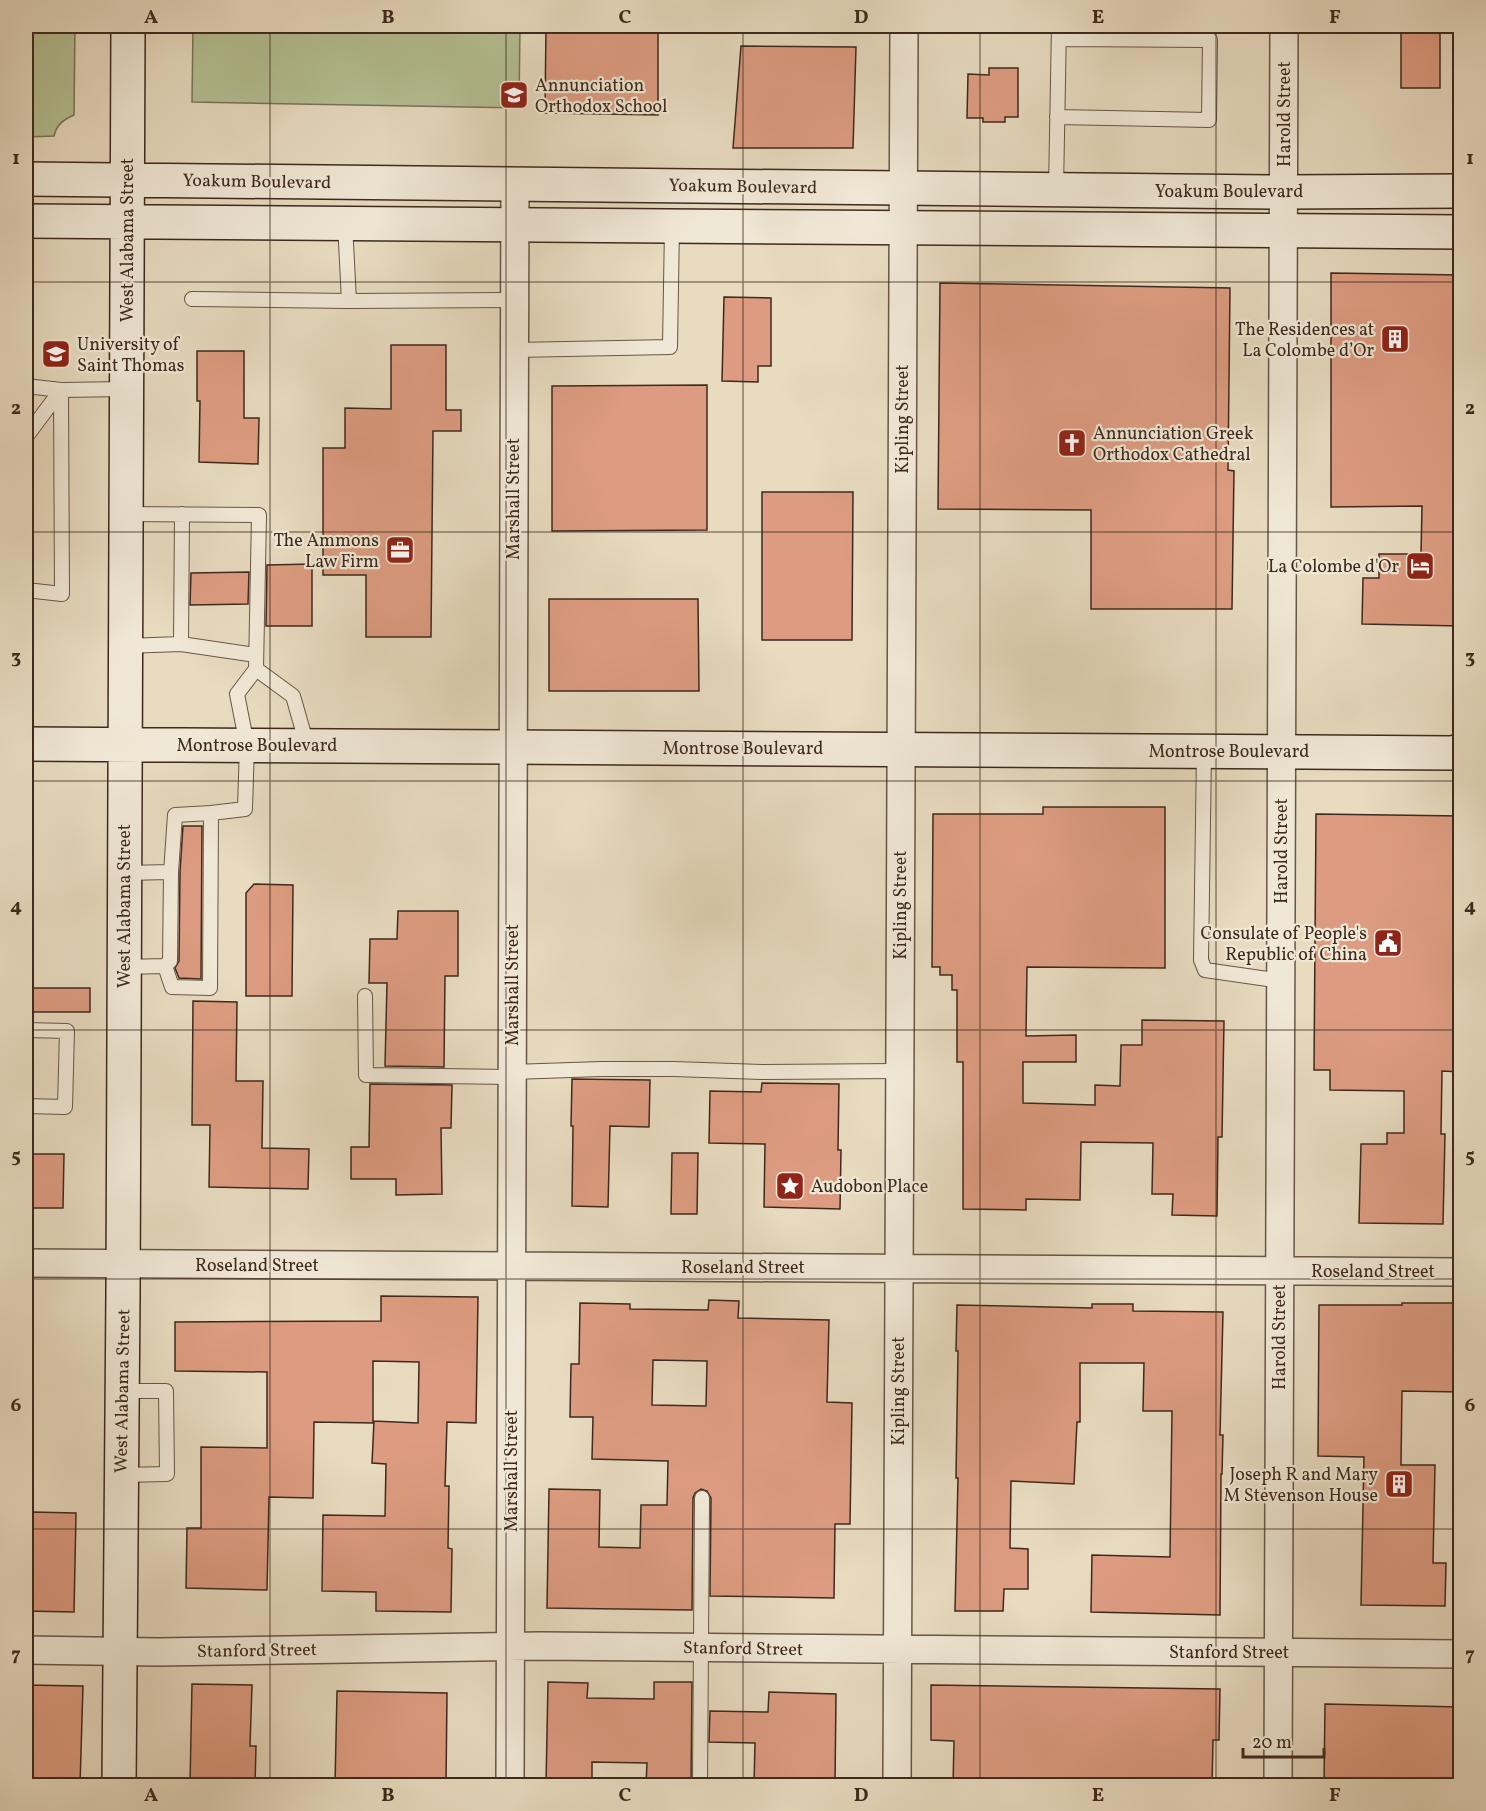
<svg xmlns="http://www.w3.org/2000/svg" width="1486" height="1811" viewBox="0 0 1486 1811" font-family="Vollkorn,serif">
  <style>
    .green { fill: #b4c093; stroke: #797458; stroke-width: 1.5 }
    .building { fill: #dd9c81; stroke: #3e291d; stroke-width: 1.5; fill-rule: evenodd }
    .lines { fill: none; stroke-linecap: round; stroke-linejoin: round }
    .lane-casing { stroke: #685646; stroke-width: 16 }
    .street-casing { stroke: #685646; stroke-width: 30 }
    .secondary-casing { stroke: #3e291d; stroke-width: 36 }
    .lane { stroke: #f0e8d6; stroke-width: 14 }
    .street { stroke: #f0e8d6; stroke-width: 27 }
    .secondary { stroke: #f0e8d6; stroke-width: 33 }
    .grid { fill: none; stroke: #3e291d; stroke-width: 1.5; stroke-opacity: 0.55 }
    .labels { text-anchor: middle; stroke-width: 4.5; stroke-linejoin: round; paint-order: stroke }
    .poi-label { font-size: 18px; fill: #3e291d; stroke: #f0e8d6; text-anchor: end }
    .street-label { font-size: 18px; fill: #3e291d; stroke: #f0e8d6 }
    .neatline { fill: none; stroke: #3e291d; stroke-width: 2 }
    .grid-label { font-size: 20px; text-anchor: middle; font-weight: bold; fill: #3e291d }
  </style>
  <rect width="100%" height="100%" fill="#e8dbc0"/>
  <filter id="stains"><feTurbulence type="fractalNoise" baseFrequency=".00333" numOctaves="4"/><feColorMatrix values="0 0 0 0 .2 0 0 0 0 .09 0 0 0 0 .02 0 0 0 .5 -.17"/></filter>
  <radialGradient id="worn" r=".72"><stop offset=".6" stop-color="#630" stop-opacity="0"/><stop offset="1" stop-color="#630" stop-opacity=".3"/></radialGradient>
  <!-- green -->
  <path class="green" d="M 26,26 L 75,26 L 74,115 C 63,120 57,124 54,136 L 26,137 Z
    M 193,26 L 520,26 L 519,108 L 192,102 Z"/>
  <!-- building -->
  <path class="building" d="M 546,26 L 658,26 L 658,115 L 545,113 Z
    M 1401,26 L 1440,26 L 1440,88 L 1401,88 Z
    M 741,46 L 856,47 L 853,148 L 733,148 Z
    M 989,68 L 1018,68 L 1018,117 L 1005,117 L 1005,122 L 983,122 L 983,118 L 967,118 L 968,74 L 989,75 Z
    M 1331,273 L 1461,275 L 1461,626 L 1362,624 L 1363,578 L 1379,578 L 1379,554 L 1421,554 L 1422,506 L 1331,507 Z
    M 940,283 L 1230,288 L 1228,470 L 1234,471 L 1232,609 L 1091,609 L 1091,510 L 938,509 Z
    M 724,297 L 771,298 L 771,366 L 758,366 L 758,382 L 722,381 Z
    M 391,345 L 446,345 L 446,410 L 461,410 L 461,431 L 433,431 L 431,637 L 366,637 L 366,575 L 323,575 L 323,448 L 345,448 L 345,408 L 391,409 Z
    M 197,351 L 244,351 L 244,418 L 259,418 L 258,464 L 199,462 L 200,401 L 197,401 Z
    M 707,385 L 707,530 L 552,531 L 552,386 Z
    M 762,492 L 853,492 L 852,640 L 762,640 Z
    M 312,564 L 312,626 L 266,626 L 267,565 Z
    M 249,572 L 248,604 L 190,605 L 191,573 Z
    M 549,599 L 698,599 L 699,691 L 549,691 Z
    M 1043,807 L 1165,807 L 1165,968 L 1027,967 L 1026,1036 L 1076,1035 L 1076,1062 L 1023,1062 L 1023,1103 L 1095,1105 L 1095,1085 L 1120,1086 L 1121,1045 L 1142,1045 L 1142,1020 L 1224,1021 L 1222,1137 L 1218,1137 L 1217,1216 L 1172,1215 L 1173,1194 L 1152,1194 L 1153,1143 L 1081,1142 L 1080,1200 L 1026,1199 L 1026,1210 L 963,1209 L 963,1062 L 957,1062 L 957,990 L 952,990 L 952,975 L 940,975 L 940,967 L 932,967 L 933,814 L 1043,814 Z
    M 1316,814 L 1461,816 L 1461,1072 L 1442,1071 L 1441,1134 L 1445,1134 L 1443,1224 L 1359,1223 L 1361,1144 L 1387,1144 L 1387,1133 L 1404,1133 L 1404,1091 L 1330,1090 L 1330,1070 L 1314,1070 Z
    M 183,826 L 202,826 L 201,979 L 179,978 L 175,968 L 179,961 L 180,872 Z
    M 254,884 L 293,885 L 292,996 L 246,996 L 246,893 Z
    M 398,911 L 458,911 L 458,976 L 445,976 L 444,1067 L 385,1066 L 387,983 L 369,983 L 370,939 L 397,939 Z
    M 26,988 L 90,988 L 90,1012 L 26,1012 Z
    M 193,1001 L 237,1002 L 236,1081 L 263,1081 L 262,1148 L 309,1149 L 308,1189 L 209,1187 L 210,1125 L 192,1125 Z
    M 572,1079 L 650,1080 L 649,1127 L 610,1126 L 608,1207 L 572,1206 L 573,1126 L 571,1126 Z
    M 762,1083 L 839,1084 L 838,1150 L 841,1150 L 840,1209 L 764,1207 L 765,1144 L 709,1143 L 710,1091 L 761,1092 Z
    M 370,1084 L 452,1085 L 451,1128 L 441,1128 L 442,1194 L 396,1195 L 396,1179 L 351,1179 L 351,1147 L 369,1147 Z
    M 672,1153 L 698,1153 L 697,1214 L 671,1214 Z
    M 26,1154 L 64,1154 L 63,1208 L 26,1208 Z
    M 381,1296 L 478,1297 L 476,1423 L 447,1422 L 445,1486 L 449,1486 L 448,1548 L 452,1549 L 451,1612 L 376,1611 L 376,1592 L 322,1591 L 323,1515 L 385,1516 L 386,1464 L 372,1463 L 374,1421 L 418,1423 L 419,1362 L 373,1361 L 373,1423 L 314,1422 L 313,1498 L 269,1497 L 267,1590 L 186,1588 L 187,1528 L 201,1528 L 201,1447 L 267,1448 L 267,1372 L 175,1371 L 175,1322 L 381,1321 Z
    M 709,1300 L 739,1301 L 738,1318 L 829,1320 L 827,1402 L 852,1403 L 850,1524 L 835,1524 L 834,1598 L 710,1596 L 711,1498 L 707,1491 L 701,1489 L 695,1493 L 693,1498 L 692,1610 L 547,1608 L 549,1489 L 600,1490 L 599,1547 L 640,1548 L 641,1505 L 667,1505 L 668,1461 L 592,1459 L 593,1417 L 570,1417 L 571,1364 L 579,1364 L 580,1303 L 630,1304 L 630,1309 L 708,1310 ZM 653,1360 L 707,1361 L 706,1406 L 652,1405 Z
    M 1402,1303 L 1461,1303 L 1461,1392 L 1402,1391 L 1401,1465 L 1435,1465 L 1433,1563 L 1446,1563 L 1445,1606 L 1361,1605 L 1364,1457 L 1318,1456 L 1319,1305 L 1402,1305 Z
    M 1092,1304 L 1133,1304 L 1133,1311 L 1223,1312 L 1220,1435 L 1223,1435 L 1222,1474 L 1221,1474 L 1220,1615 L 1091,1612 L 1092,1555 L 1170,1557 L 1172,1411 L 1143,1411 L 1144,1363 L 1080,1363 L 1080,1422 L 1077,1422 L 1074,1484 L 1011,1481 L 1010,1548 L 1028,1549 L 1028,1589 L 1004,1589 L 1003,1611 L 955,1611 L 958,1478 L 956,1478 L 958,1351 L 956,1351 L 957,1305 L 1092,1308 Z
    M 31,1512 L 76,1513 L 74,1612 L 26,1611 L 26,1533 L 31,1533 Z
    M 548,1682 L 588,1683 L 587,1698 L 654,1699 L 654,1682 L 692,1682 L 691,1785 L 646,1785 L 647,1763 L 592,1762 L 592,1785 L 546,1785 Z
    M 192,1684 L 252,1685 L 250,1746 L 256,1746 L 255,1785 L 190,1785 Z
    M 26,1685 L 83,1686 L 80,1785 L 26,1785 Z
    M 931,1685 L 1220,1689 L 1219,1740 L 1213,1740 L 1212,1785 L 953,1785 L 954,1741 L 931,1740 Z
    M 337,1691 L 447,1693 L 446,1785 L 335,1785 Z
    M 769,1692 L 836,1694 L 835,1785 L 754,1785 L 755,1743 L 709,1742 L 710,1711 L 768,1712 Z
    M 1325,1704 L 1461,1707 L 1461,1785 L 1324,1785 Z"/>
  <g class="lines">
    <!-- lane casing -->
    <g class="lane-casing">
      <path id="lane" d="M 1057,117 L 1209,120 L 1210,40 L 1059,39
        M 1056,189 L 1059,26
        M 192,299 L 349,301 L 345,223
        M 349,301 L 514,300
        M 514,350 L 670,347 L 672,226
        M 26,386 L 61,390 L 126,389
        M 26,437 L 61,390
        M 26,590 L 62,594 L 61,390
        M 181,644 L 182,514
        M 125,646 L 181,644 L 256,655
        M 256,669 L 293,696 L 307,745
        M 1204,751 L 1201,960 L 1205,970 L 1281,981
        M 124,873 L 171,872 L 175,815 L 211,813
        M 165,966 L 170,961 L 171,872
        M 124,967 L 165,966 L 172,987 L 210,988 L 211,813 L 245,809 L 247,745 L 237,694 L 256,669 L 259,515 L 125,514
        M 365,996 L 366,1075 L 512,1077
        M 26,1030 L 67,1031 L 65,1107 L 26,1106
        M 512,1072 L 601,1069 L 674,1069 L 762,1072 L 900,1071
        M 121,1475 L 167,1474 L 166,1391 L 122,1391
        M 700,1786 L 702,1498"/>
    </g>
    <!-- street casing -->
    <g class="street-casing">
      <path id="street" d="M 26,1263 L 1460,1272
        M 26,1650 L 158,1652 L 541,1646 L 1460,1654
        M 510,1786 L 515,184
        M 897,1786 L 904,26
        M 1278,1786 L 1284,26"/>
    </g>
    <!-- secondary casing -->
    <g class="secondary-casing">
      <path id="secondary" d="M 26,179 L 1284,192 L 1460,191
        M 26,221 L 1460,232
        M 26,744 L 1451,753 L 1460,751
        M 119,1786 L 123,1293 L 128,26"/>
    </g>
    <!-- lane -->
    <use href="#lane" class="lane"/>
    <!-- street -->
    <use href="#street" class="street"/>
    <!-- secondary -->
    <use href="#secondary" class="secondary"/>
  </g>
  <!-- grid -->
  <path class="grid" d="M 270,26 L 270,1786M 506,26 L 506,1786M 743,26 L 743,1786M 980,26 L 980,1786M 1216,26 L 1216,1786M 26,282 L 1460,282M 26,532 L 1460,532M 26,781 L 1460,781M 26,1030 L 1460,1030M 26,1279 L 1460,1279M 26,1529 L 1460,1529"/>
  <!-- icons -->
  <defs>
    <g id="school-square" transform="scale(1.5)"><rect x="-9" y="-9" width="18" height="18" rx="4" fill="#8f2418" stroke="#f0e8d6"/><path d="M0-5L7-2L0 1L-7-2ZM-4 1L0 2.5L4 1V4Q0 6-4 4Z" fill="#fff"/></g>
    <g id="building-square" transform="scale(1.5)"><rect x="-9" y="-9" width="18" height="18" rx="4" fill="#8f2418" stroke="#f0e8d6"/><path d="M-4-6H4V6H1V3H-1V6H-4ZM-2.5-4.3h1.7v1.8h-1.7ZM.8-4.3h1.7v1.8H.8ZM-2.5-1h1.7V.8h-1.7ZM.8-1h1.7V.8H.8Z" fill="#fff"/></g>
    <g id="university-square" transform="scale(1.5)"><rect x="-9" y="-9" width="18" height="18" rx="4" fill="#8f2418" stroke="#f0e8d6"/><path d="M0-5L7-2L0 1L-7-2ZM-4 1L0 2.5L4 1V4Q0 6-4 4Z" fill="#fff"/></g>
    <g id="church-square" transform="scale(1.5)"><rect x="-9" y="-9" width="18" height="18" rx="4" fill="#8f2418" stroke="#f0e8d6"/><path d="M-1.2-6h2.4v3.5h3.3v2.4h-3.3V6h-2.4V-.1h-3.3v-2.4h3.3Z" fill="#fff"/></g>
    <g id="office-square" transform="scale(1.5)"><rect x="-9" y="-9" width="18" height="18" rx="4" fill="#8f2418" stroke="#f0e8d6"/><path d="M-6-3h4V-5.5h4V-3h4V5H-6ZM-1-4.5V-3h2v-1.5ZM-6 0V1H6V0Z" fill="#fff"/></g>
    <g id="hotel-square" transform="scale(1.5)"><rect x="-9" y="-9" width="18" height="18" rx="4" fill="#8f2418" stroke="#f0e8d6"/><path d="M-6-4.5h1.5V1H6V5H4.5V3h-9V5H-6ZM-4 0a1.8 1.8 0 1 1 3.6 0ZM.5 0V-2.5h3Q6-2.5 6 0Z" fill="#fff"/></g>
    <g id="civic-square" transform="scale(1.5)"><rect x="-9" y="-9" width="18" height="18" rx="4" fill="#8f2418" stroke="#f0e8d6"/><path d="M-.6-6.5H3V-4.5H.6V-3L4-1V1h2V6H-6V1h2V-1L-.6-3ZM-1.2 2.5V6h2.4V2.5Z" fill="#fff"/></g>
    <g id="sight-square" transform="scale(1.5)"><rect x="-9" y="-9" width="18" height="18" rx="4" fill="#8f2418" stroke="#f0e8d6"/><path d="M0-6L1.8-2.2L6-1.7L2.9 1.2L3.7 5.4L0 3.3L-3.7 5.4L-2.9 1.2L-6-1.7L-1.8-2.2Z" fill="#fff"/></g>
  </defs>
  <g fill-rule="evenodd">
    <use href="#school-square" x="514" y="95"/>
    <use href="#building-square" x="1395" y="339"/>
    <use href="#university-square" x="56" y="354"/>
    <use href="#church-square" x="1072" y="443"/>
    <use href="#office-square" x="400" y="550"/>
    <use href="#hotel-square" x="1420" y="566"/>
    <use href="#civic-square" x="1388" y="943"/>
    <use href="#sight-square" x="790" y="1186"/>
    <use href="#building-square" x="1399" y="1484"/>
  </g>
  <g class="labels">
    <!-- poi labels -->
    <g class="poi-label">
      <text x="535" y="91" text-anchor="start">Annunciation<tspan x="535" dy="21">Orthodox School</tspan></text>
      <text x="1374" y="335">The Residences at<tspan x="1374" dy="21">La Colombe d’Or</tspan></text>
      <text x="77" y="350" text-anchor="start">University of<tspan x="77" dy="21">Saint Thomas</tspan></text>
      <text x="1093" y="439" text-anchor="start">Annunciation Greek<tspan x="1093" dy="21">Orthodox Cathedral</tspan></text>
      <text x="379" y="546">The Ammons<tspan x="379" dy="21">Law Firm</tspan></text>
      <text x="1399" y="572">La Colombe d'Or</text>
      <text x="1367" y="939">Consulate of People's<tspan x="1367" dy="21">Republic of China</tspan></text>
      <text x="811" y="1192" text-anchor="start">Audobon Place</text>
      <text x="1378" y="1480">Joseph R and Mary<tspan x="1378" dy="21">M Stevenson House</tspan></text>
    </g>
    <!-- street labels -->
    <g class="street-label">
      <text transform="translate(1284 114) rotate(-90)" y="6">Harold Street</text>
      <text transform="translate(257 181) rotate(1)" y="6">Yoakum Boulevard</text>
      <text transform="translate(743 186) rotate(1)" y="6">Yoakum Boulevard</text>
      <text x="1229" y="197">Yoakum Boulevard</text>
      <text transform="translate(127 240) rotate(-90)" y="6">West Alabama Street</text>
      <text transform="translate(902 419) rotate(-90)" y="6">Kipling Street</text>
      <text transform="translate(513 499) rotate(-90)" y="6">Marshall Street</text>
      <text x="257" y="751">Montrose Boulevard</text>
      <text x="743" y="754">Montrose Boulevard</text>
      <text x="1229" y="757">Montrose Boulevard</text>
      <text transform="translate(1281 851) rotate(-90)" y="6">Harold Street</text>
      <text transform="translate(900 905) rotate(-90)" y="6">Kipling Street</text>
      <text transform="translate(124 906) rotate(-90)" y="6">West Alabama Street</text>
      <text transform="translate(512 985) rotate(-90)" y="6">Marshall Street</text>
      <text x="257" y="1271">Roseland Street</text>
      <text x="743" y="1273">Roseland Street</text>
      <text x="1373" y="1277">Roseland Street</text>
      <text transform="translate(1279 1337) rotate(-90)" y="6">Harold Street</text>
      <text transform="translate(122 1391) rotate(-89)" y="6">West Alabama Street</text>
      <text transform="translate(898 1391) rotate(-90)" y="6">Kipling Street</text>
      <text transform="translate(511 1471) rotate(-90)" y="6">Marshall Street</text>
      <text transform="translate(743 1648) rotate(1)" y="6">Stanford Street</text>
      <text transform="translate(257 1650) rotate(-1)" y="6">Stanford Street</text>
      <text x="1229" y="1658">Stanford Street</text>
    </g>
  </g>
  <!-- margin -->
  <rect width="1486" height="1811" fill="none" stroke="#e8dbc0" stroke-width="66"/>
  <!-- scale -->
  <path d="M1243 1748v9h81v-9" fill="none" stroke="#3e291d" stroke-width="3"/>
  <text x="1252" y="1748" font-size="18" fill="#3e291d" stroke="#f0e8d6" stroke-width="4.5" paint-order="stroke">20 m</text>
  <rect x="33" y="33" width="1420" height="1745" class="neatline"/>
  <g class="grid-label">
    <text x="151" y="23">A</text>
    <text x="388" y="23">B</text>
    <text x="625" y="23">C</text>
    <text x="861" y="23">D</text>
    <text x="1098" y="23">E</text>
    <text x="1335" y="23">F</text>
    <text x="16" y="164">1</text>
    <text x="1470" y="164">1</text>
    <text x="16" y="414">2</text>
    <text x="1470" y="414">2</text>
    <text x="16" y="663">3</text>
    <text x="1470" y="663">3</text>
    <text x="16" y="912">4</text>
    <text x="1470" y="912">4</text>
    <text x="16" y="1162">5</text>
    <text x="1470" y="1162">5</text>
    <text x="16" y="1411">6</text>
    <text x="1470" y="1411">6</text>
    <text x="16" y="1660">7</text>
    <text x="1470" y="1660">7</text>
    <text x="151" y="1801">A</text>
    <text x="388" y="1801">B</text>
    <text x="625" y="1801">C</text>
    <text x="861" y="1801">D</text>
    <text x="1098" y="1801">E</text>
    <text x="1335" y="1801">F</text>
  </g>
  <rect width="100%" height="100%" filter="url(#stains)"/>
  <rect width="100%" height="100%" fill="url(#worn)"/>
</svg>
